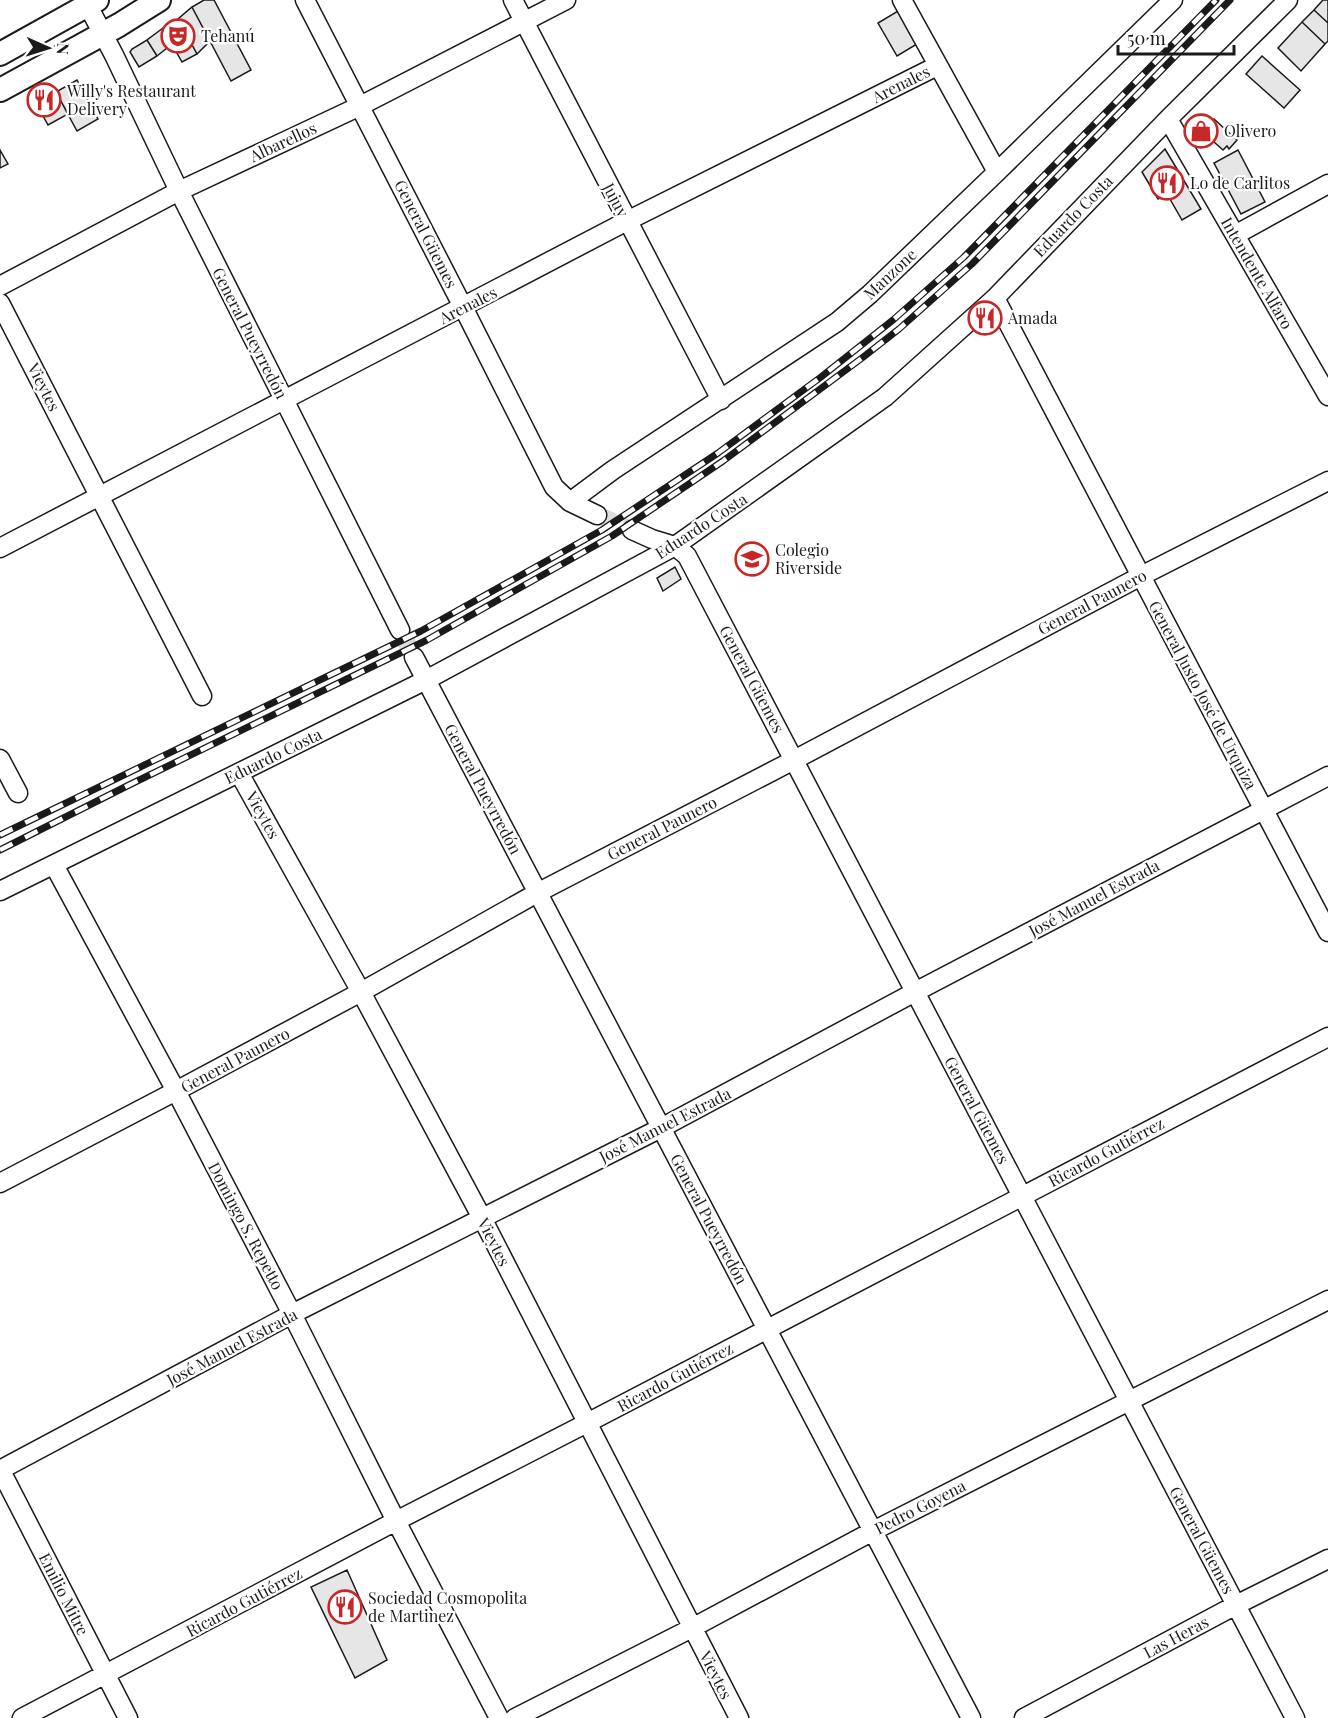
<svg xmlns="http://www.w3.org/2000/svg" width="1328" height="1718" viewBox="0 0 1328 1718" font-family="'Playfair Display',serif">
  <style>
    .building { fill: #e6e6e6; stroke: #1a1a1a; stroke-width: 1.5 }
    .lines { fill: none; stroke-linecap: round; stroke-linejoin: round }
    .minor-tunnel { stroke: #ddd; stroke-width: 18; stroke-dasharray: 18 9; stroke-linecap: butt }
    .minor-casing { stroke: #1a1a1a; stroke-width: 21 }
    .major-casing { stroke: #1a1a1a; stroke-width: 26 }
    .minor { stroke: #fff; stroke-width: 18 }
    .major { stroke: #fff; stroke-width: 22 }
    .rail-casing { stroke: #1a1a1a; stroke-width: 7 }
    .rail { stroke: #fff; stroke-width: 4.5; stroke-dasharray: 14; stroke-linecap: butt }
    .labels { text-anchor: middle; stroke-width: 4.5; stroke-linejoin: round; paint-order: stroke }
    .poi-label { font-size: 16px; fill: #1a1a1a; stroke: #fff; text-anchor: start }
    .street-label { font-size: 16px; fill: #1a1a1a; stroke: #fff }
  </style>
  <rect width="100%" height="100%" fill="#fff"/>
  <!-- building -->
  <path class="building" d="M 204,0 L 214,0 L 251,70 L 231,81 L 192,7 Z
    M 1323,0 L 1328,0 L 1328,23 L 1314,10 Z
    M 192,7 L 210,41 L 197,54 L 178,19 Z
    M 1314,10 L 1328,23 L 1328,41 L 1325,44 L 1302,22 Z
    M 898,11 L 917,44 L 897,56 L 878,23 Z
    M 178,19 L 197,54 L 182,62 L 163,28 Z
    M 1302,22 L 1325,44 L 1301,71 L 1278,48 Z
    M 163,28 L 172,44 L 157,56 L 147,40 Z
    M 147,40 L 157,56 L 139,67 L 130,52 L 132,49 Z
    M 1262,56 L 1300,90 L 1284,108 L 1246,74 Z
    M 77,80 L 98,119 L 77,131 L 56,92 Z
    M 56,92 L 68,114 L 48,125 L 36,103 Z
    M 1214,119 L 1237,140 L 1229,149 L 1227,146 L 1223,150 L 1205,134 L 1199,134 L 1199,129 L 1205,129 Z
    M 1165,149 L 1201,209 L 1182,220 L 1167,194 L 1158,199 L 1142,172 Z
    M 0,150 L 8,164 L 0,168 Z
    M 1238,150 L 1265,202 L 1241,214 L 1214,163 Z
    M 675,567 L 681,579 L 663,591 L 657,578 Z
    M 347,1570 L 387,1660 L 355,1678 L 311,1587 Z"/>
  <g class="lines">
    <!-- minor-tunnel -->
    <path class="minor-tunnel" d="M 597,515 L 632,530
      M 400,630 L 414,657"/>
    <!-- minor casing -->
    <g class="minor-casing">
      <path id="minor" d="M 85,0 L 114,55 L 179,191 L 400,630
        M 305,0 L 463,307 L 554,487 L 570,502 L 597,515
        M 513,0 L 721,400
        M 902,0 L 997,172
        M 1168,119 L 1328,396
        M 1235,235 L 1328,184
        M 0,286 L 179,191 L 360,106 L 566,0
        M 995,298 L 1328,932
        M 0,303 L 202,696
        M 570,502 L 613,470 L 837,322 L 870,294 L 997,172 L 1173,0
        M 632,530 L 652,539 L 675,546 L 687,556 L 1295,1718
        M 0,548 L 627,221 L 937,66
        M 414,657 L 971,1718
        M 0,759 L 18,793
        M 239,773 L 361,992 L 482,1218 L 739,1718
        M 54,865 L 176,1091 L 292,1314 L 396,1521 L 499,1718
        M 0,891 L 426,680 L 675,546 L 885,397 L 995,298 L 1168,119 L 1288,0
        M 0,1183 L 176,1091 L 361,992 L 537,893 L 794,760 L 1141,576 L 1328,481
        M 0,1469 L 128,1718
        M 0,1470 L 292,1314 L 661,1128 L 915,992 L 1328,776
        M 22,1718 L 396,1521 L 587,1423 L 1328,1037
        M 515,1718 L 692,1628 L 873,1531 L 1328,1300
        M 1024,1718 L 1236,1605 L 1328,1559"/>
    </g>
    <!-- major casing -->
    <g class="major-casing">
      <path id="major" d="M 0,54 L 97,0
        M 0,90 L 119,25 L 159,0"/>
    </g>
    <!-- minor -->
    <use href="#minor" class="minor"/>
    <!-- major -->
    <use href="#major" class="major"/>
    <!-- rail casing -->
    <g class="rail-casing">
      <path id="rail" d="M 0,835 L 421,631 L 602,530 L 718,453 L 821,377 L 893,320 L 964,257 L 1216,0
        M 0,850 L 129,785 L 427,640 L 612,536 L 723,461 L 862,358 L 899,329 L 972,264 L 1230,0"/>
    </g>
    <!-- rail -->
    <use href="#rail" class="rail"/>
  </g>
  <!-- icons -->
  <defs>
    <g id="theatre-ring" transform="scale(1.725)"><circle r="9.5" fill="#fff" stroke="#c62828" stroke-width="1.5"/><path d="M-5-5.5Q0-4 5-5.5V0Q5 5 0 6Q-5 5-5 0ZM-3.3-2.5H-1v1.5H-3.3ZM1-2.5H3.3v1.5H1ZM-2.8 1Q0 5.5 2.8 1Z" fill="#c62828"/></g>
    <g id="restaurant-ring" transform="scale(1.725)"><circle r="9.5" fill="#fff" stroke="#c62828" stroke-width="1.5"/><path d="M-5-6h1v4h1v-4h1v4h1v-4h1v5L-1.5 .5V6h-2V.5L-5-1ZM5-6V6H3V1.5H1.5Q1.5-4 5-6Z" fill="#c62828"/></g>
    <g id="shop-ring" transform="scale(1.725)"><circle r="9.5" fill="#fff" stroke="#c62828" stroke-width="1.5"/><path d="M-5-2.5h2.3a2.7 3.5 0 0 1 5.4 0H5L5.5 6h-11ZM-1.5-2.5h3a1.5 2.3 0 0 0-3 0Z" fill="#c62828"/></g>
    <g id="school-ring" transform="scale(1.725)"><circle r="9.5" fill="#fff" stroke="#c62828" stroke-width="1.5"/><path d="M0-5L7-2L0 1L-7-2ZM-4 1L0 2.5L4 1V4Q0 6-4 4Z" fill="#c62828"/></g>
  </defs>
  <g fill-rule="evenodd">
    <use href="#theatre-ring" x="178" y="36"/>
    <use href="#restaurant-ring" x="44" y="100"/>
    <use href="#shop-ring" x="1201" y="131"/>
    <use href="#restaurant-ring" x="1167" y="183"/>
    <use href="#restaurant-ring" x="985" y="318"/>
    <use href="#school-ring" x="752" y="559"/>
    <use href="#restaurant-ring" x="345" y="1607"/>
  </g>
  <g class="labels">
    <!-- poi labels -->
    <g class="poi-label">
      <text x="201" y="42">Tehanú</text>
      <text x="67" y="97">Willy's Restaurant<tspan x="67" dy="18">Delivery</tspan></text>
      <text x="1224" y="137">Olivero</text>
      <text x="1190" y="189">Lo de Carlitos</text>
      <text x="1008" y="324">Amada</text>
      <text x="775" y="556">Colegio<tspan x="775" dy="18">Riverside</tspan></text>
      <text x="368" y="1604">Sociedad Cosmopolita<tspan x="368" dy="18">de Martinez</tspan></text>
    </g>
    <!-- street labels -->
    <g class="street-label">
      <text transform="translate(901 84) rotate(-27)" y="6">Arenales</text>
      <text transform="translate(283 142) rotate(-25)" y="6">Albarellos</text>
      <text transform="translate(616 200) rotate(62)" y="6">Jujuy</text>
      <text transform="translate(1073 216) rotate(-46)" y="6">Eduardo Costa</text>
      <text transform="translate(426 234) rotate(63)" y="6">General Güemes</text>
      <text transform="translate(1257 273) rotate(60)" y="6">Intendente Alfaro</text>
      <text transform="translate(890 274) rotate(-43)" y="6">Manzone</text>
      <text transform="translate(468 305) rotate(-27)" y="6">Arenales</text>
      <text transform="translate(250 333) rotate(63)" y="6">General Pueyrredón</text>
      <text transform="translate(44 387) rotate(63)" y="6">Vieytes</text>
      <text transform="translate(701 526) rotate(-33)" y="6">Eduardo Costa</text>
      <text transform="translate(1092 602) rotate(-28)" y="6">General Paunero</text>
      <text transform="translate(752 679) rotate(62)" y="6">General Güemes</text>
      <text transform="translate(1203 695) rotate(62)" y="6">General Justo José de Urquiza</text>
      <text transform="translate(273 756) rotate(-26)" y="6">Eduardo Costa</text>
      <text transform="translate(483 789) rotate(62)" y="6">General Pueyrredón</text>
      <text transform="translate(263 815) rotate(61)" y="6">Vieytes</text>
      <text transform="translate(662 828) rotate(-27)" y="6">General Paunero</text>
      <text transform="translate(1094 898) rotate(-28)" y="6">José Manuel Estrada</text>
      <text transform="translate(235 1060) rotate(-28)" y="6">General Paunero</text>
      <text transform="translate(977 1110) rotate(62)" y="6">General Güemes</text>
      <text transform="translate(665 1125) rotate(-27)" y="6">José Manuel Estrada</text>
      <text transform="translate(1106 1152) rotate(-28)" y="6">Ricardo Gutiérrez</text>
      <text transform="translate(709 1219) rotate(62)" y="6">General Pueyrredón</text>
      <text transform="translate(246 1226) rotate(62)" y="6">Domingo S. Repetto</text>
      <text transform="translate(494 1242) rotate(63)" y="6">Vieytes</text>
      <text transform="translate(232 1347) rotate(-28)" y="6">José Manuel Estrada</text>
      <text transform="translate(675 1377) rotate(-28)" y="6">Ricardo Gutiérrez</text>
      <text transform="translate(920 1507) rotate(-27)" y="6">Pedro Goyena</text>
      <text transform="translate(1202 1540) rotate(62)" y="6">General Güemes</text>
      <text transform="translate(64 1594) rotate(63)" y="6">Emilio Mitre</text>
      <text transform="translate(244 1602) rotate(-28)" y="6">Ricardo Gutiérrez</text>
      <text transform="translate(1176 1637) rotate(-28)" y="6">Las Heras</text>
      <text transform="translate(716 1675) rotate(63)" y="6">Vieytes</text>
    </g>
  </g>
  <!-- north arrow -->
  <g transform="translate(48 48) rotate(93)" stroke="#ffffff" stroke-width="4.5" paint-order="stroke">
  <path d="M0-4.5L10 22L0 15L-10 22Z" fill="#1a1a1a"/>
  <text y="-9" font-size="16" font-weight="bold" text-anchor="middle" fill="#1a1a1a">N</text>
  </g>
  <!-- scale -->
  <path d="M1118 45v9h116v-9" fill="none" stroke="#1a1a1a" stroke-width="3"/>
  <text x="1127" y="45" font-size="18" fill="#1a1a1a" stroke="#ffffff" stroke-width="4.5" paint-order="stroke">50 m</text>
</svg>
